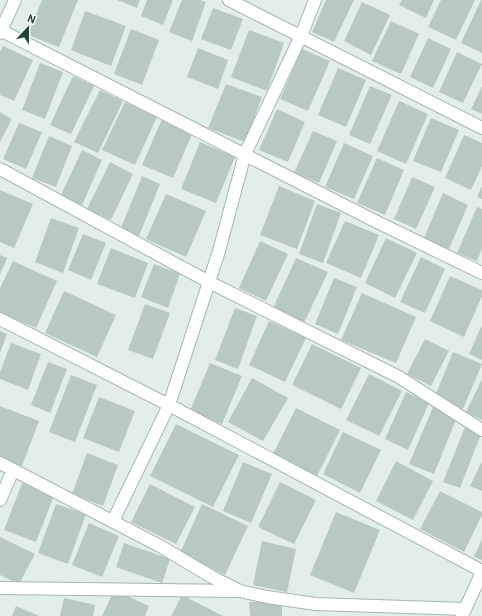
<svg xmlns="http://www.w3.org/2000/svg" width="482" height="616" viewBox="0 0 482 616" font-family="Overpass,sans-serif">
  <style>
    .building { fill: #b8c9c2 }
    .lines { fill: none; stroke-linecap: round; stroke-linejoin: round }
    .street-casing { stroke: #a5b7b1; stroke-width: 14 }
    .street { stroke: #fff; stroke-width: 12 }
  </style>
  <rect width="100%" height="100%" fill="#e3eee9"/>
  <!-- building -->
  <path class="building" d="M 42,0 L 78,0 L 59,47 L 28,35 Z
    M 117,0 L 140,0 L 137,8 Z
    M 147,0 L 173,0 L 163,25 L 141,16 Z
    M 182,0 L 200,0 L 206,2 L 192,41 L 169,32 Z
    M 326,0 L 354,0 L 334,42 L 312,32 Z
    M 402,0 L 434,0 L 426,18 L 399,5 Z
    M 441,0 L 475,0 L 456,40 L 428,27 Z
    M 481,0 L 482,0 L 482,53 L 461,43 Z
    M 362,2 L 390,15 L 371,55 L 344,41 Z
    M 213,8 L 243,19 L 231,50 L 201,39 Z
    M 85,11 L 126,26 L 111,66 L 71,50 Z
    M 391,21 L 419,34 L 401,74 L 372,61 Z
    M 131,29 L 159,40 L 142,85 L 114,74 Z
    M 249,30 L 284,43 L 267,91 L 231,77 Z
    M 428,38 L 451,49 L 433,88 L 410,77 Z
    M 3,46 L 33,60 L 14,101 L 0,95 L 0,52 Z
    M 198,48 L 228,60 L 218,89 L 187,77 Z
    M 302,49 L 330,61 L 308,111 L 280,99 Z
    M 457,52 L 482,64 L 463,103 L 439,92 Z
    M 40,63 L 63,72 L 45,119 L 22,110 Z
    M 338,68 L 366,80 L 346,127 L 318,115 Z
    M 73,76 L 94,86 L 71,134 L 50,125 Z
    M 226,84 L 262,97 L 245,142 L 208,128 Z
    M 370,86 L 392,95 L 370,144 L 349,135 Z
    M 482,86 L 482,114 L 471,109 Z
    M 100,90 L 123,101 L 98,153 L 74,142 Z
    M 399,101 L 428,114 L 406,164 L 377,151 Z
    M 125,102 L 157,117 L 135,165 L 102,150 Z
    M 277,109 L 305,122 L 288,162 L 259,150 Z
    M 0,112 L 12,119 L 0,142 Z
    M 431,118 L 459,130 L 441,172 L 413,161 Z
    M 162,119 L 193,132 L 173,178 L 142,165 Z
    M 19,123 L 42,132 L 26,169 L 3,159 Z
    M 313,131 L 337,141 L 319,183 L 294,173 Z
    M 464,135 L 482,143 L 482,166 L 471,190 L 445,178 Z
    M 49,136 L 72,146 L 56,187 L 32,178 Z
    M 200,142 L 235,157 L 216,203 L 181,189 Z
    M 344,143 L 373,156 L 354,199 L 325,187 Z
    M 82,150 L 102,160 L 82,205 L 61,195 Z
    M 377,158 L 404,170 L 385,215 L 357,203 Z
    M 110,162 L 133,174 L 111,220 L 87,209 Z
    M 142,176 L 160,184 L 139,236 L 121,228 Z
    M 412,177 L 435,187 L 416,229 L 394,219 Z
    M 279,186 L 315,201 L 297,249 L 260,235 Z
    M 482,186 L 482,199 L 477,197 Z
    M 0,190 L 33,204 L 14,248 L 0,242 Z
    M 443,193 L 468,205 L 449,249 L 424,238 Z
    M 166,194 L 206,211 L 186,257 L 146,239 Z
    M 317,204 L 341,213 L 323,263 L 299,254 Z
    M 477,207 L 482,209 L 482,249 L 477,261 L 457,253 Z
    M 51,218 L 79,228 L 63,273 L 35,262 Z
    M 345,221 L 379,235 L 361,278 L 326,263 Z
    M 83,234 L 106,243 L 91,280 L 68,270 Z
    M 386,238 L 417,253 L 395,298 L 365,283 Z
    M 260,241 L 288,254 L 266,301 L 239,288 Z
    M 111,248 L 148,263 L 135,298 L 97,284 Z
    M 0,255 L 7,258 L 0,275 Z
    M 421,257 L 445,269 L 425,313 L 400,302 Z
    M 296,258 L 328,272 L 304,323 L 273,308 Z
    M 13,261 L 57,281 L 36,328 L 0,312 L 0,288 Z
    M 154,264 L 180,274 L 168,308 L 141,297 Z
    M 450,276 L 482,290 L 482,296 L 464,337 L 430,321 Z
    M 334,278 L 357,287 L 338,334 L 315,324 Z
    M 64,291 L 116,315 L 97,357 L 45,333 Z
    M 362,293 L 416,317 L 396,363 L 341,340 Z
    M 145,304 L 170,313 L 153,359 L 128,350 Z
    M 235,308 L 257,316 L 238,369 L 215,360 Z
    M 269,321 L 306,338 L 285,382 L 249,365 Z
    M 482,325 L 482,360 L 469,354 Z
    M 0,331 L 7,334 L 0,353 Z
    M 425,339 L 449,351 L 431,386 L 407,374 Z
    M 11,343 L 41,354 L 28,390 L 0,379 L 0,372 Z
    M 312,344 L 361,368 L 341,409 L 292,385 Z
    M 453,352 L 482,364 L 463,409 L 435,396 Z
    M 48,362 L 67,369 L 50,413 L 31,405 Z
    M 210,363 L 242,376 L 222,424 L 190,411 Z
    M 369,374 L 402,391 L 379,436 L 346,420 Z
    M 71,375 L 97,385 L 75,442 L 49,432 Z
    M 252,378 L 288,398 L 263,441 L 228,422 Z
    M 482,379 L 482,420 L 466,412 Z
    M 406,392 L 429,403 L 408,450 L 385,439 Z
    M 99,397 L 135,411 L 119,452 L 83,438 Z
    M 0,406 L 39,421 L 22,466 L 0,458 Z
    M 433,407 L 457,417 L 434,474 L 409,464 Z
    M 296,408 L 340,430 L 316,478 L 272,456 Z
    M 176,424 L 239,455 L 213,507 L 150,476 Z
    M 465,427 L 481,434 L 460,488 L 443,482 Z
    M 343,432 L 381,450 L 360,493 L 323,474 Z
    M 87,453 L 118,465 L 103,506 L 72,494 Z
    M 396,461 L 433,481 L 413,520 L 376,501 Z
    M 482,461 L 482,491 L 470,486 Z
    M 243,462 L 272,474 L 251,523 L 223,511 Z
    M 280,482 L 316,500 L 294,544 L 258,527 Z
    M 22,483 L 54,496 L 36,542 L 4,530 Z
    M 150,484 L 195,507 L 176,544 L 131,522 Z
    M 440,491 L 482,512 L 482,515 L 464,552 L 420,529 Z
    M 56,504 L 86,514 L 68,564 L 38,553 Z
    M 202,504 L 248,526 L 225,575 L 180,553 Z
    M 336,512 L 380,530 L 354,593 L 310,575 Z
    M 89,523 L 119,536 L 102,577 L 72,565 Z
    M 0,537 L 35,554 L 19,584 L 0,575 Z
    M 482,539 L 482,560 L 474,557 Z
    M 262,541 L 296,549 L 287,592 L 253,585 Z
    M 124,543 L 170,559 L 162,583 L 116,567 Z
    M 114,590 L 149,606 L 145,616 L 102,616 Z
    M 182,595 L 223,616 L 171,616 Z
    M 64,598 L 95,605 L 93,616 L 60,616 Z
    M 249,602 L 282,602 L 282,616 L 250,616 Z
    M 16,606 L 39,616 L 12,616 Z"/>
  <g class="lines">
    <!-- street casing -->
    <g class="street-casing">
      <path id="street" d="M 229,0 L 482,128
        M 0,30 L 373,220 L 482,273
        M 0,33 L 15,0
        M 0,169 L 209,282 L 399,377 L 482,430
        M 0,319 L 169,405 L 482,571
        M 0,463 L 160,546 L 212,577 L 240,591 L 267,597 L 316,604 L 465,609
        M 0,500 L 13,470
        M 113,521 L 169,405 L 219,251 L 245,154 L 301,36 L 315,0
        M 0,588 L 237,591
        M 462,616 L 482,572"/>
    </g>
    <!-- street -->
    <use href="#street" class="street"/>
  </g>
  <!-- north arrow -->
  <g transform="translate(28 28) rotate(22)" stroke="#f4faf7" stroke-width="3" paint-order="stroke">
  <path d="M0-3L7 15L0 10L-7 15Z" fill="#214239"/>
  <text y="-6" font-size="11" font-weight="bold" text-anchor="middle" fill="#214239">N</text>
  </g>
</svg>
